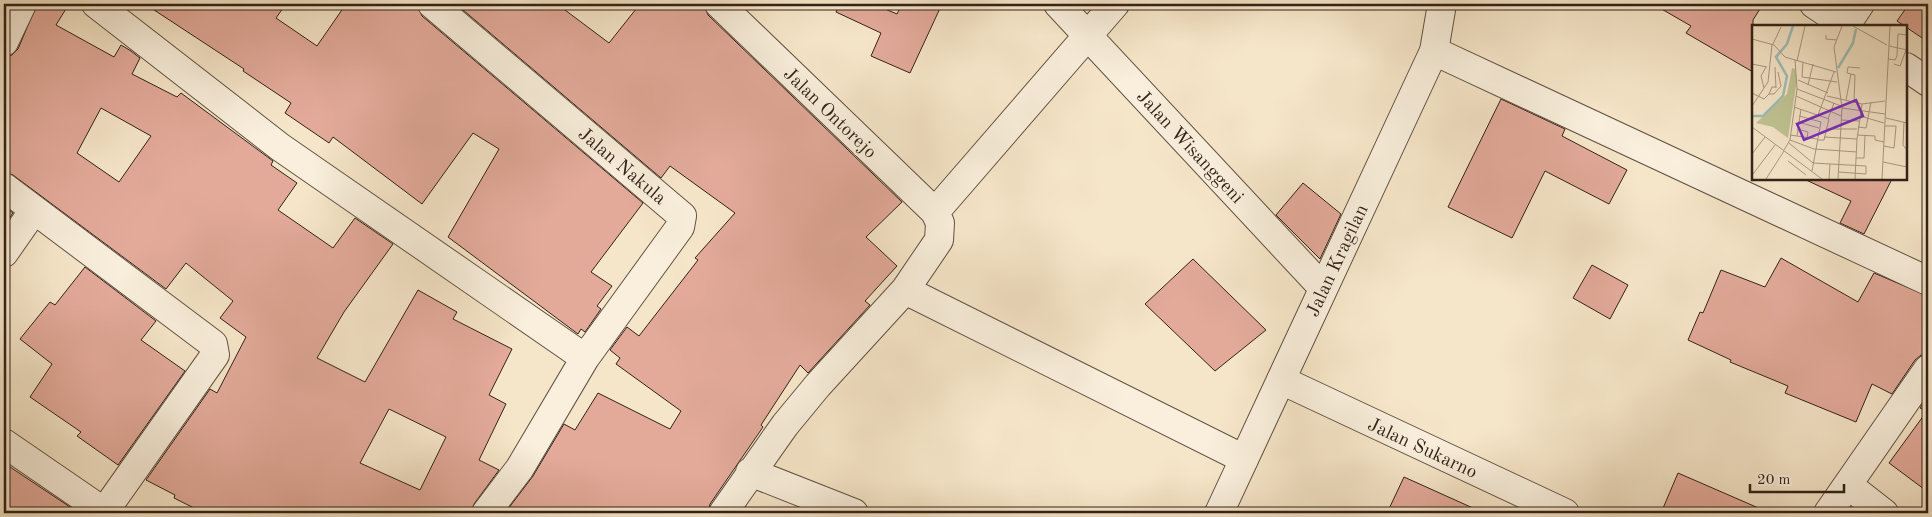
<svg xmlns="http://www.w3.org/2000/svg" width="1932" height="517" viewBox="0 0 1932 517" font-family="'Old Standard TT',serif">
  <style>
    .building { fill: #e3aa9a; stroke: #322219; fill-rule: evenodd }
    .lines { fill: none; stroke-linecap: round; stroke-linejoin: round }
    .minor-casing { stroke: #635345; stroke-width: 30 }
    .tertiary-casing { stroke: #635345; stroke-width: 30 }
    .minor { stroke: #f9efdc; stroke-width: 28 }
    .tertiary { stroke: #f9efdc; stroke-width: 28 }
    .labels { text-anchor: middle; stroke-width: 5; stroke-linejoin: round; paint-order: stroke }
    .street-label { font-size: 19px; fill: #322219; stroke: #f9efdc }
    .inset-river { fill: none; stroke: #9dbfb9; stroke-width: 2.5 }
    .inset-road { fill: none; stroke: #a89883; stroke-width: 1 }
    .view { fill: #7b2cbf; fill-opacity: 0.15; stroke: #7b2cbf; stroke-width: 2.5 }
    .inset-edge { fill: none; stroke: #322219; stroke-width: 2.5 }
  </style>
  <rect width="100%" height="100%" fill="#f6e6c9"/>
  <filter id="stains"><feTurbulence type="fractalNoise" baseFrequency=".004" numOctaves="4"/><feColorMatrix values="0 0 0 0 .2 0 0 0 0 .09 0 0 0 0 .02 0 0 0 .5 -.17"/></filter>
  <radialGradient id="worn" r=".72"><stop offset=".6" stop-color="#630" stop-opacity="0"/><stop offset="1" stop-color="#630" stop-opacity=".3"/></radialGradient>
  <!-- building -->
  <path class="building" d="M 37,4 L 69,4 L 56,25 L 114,57 L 121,45 L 131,51 L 140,58 L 132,74 L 177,97 L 181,93 L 273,161 L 271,165 L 297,183 L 278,210 L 333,248 L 355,218 L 393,244 L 344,312 L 317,358 L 365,382 L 418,290 L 457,312 L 453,319 L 512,349 L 489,395 L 506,404 L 479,460 L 499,470 L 474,504 L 471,513 L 204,513 L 174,498 L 175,495 L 146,480 L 210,389 L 217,393 L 246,337 L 220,318 L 233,301 L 186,263 L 166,289 L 13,175 L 4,172 L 4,57 L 12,55 L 18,49 ZM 101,108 L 151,136 L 119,182 L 77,153 ZM 389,409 L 446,437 L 420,490 L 360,463 Z
    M 145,4 L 286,4 L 276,18 L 317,46 L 346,4 L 417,4 L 422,16 L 643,203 L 591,272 L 612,286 L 597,306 L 601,309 L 585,332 L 581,329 L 578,334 L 448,237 L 499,149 L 473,133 L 422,204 L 333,137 L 329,143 L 285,113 L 291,103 L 243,71 L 244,69 Z
    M 456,4 L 557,4 L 609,43 L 640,4 L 704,4 L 708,15 L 902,202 L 866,237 L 897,266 L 865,301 L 870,305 L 808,373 L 800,365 L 761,425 L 763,427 L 710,504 L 708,513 L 505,513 L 533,476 L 564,424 L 575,430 L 598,393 L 670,429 L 681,411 L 616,364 L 620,358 L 610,350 L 627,327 L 639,336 L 698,260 L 695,258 L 735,213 L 670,166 L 661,178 Z
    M 840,4 L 873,4 L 897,14 L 902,4 L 942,4 L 910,73 L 871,56 L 881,33 L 836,12 Z
    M 1653,4 L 1763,4 L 1753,20 L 1753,72 L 1686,33 L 1691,26 Z
    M 1909,4 L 1928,4 L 1928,42 L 1897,21 Z
    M 1501,99 L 1565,129 L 1562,136 L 1627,170 L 1609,204 L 1545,171 L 1512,238 L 1448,207 Z
    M 1804,179 L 1892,179 L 1864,234 L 1840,223 L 1851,201 Z
    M 1303,183 L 1341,214 L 1320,259 L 1276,215 Z
    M 4,206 L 13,213 L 4,225 Z
    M 1781,258 L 1858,302 L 1874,273 L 1928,296 L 1928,354 L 1921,355 L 1915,360 L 1892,394 L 1872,384 L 1856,422 L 1785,393 L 1788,386 L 1730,362 L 1731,360 L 1688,340 L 1700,312 L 1703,313 L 1721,270 L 1765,287 Z
    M 1193,259 L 1266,330 L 1215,371 L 1145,304 Z
    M 1592,265 L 1628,285 L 1610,319 L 1573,298 Z
    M 85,267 L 156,321 L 141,340 L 185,371 L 118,465 L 77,436 L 81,432 L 30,397 L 52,364 L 20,339 L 50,302 L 55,305 Z
    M 1928,396 L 1928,492 L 1889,463 L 1927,411 L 1920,408 Z
    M 4,463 L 79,513 L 4,513 Z
    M 1678,473 L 1770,513 L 1661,513 Z
    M 1404,477 L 1484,513 L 1387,513 Z"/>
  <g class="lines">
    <!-- minor casing -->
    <g class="minor-casing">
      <path id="minor" d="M 96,4 L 280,147 L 585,358
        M 432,4 L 682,216 L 680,227 L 585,358 L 520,468 L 486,513
        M 719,4 L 935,212 L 940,223 L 939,240 L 905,290 L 818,385 L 785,425 L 723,513
        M 1058,4 L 1323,288
        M 1814,4 L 1847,26
        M 1846,25 L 1860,4
        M 4,42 L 22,4
        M 1434,51 L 1928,281
        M 1906,67 L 1928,82
        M 4,187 L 213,344 L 215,355 L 104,512
        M 935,212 L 1115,4
        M 4,253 L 34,210
        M 905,290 L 1244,459
        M 1281,380 L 1565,513
        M 4,443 L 106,513
        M 750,472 L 854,513
        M 1848,485 L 1884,513
        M 1828,513 L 1928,369"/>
    </g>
    <!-- tertiary casing -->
    <g class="tertiary-casing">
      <path id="tertiary" d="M 1219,513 L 1434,51 L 1442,4"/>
    </g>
    <!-- minor -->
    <use href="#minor" class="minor"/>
    <!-- tertiary -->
    <use href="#tertiary" class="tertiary"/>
  </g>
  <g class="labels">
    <!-- street labels -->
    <g class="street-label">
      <text transform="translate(831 112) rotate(44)" y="7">Jalan Ontorejo</text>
      <text transform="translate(1191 146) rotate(47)" y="7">Jalan Wisanggeni</text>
      <text transform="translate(623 165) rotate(40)" y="7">Jalan Nakula</text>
      <text transform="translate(1336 260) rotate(-65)" y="7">Jalan Kragilan</text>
      <text transform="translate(1423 447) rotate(25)" y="7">Jalan Sukarno</text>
    </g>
  </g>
  <!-- overview -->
  <g transform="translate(1752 25)">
    <rect width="155" height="155" fill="#f6e6c9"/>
    <path d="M 40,43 L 43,44 L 45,54 L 36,113 L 21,102 L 4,98 L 35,69 Z" fill="#c0c494"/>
    <path class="inset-river" d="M 86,43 L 101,18 L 104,4M 0,91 L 11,91 L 31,71 L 35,51 L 24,32 L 35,19 L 41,1"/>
    <path class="inset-road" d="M 101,1 L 135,20M 74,10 L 74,14 L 85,15M 0,14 L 22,20 L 33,32 L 84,47M 21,19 L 29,2M 137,21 L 155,25M 136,34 L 143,35 L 145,31 L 146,9 L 155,10M 45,36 L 53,1M 51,37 L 50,52 L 85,57M 0,39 L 15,42M 142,39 L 148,41 L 154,25M 23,42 L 24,63M 46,55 L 76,68M 56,60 L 61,39M 24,62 L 20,62 L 17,69 L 22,69 L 29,61 L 26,47M 12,63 L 9,51 L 14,42M 45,64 L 89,81M 0,68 L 12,74 L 17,69M 44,71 L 89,91M 75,71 L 110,79 L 133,76M 94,75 L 99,49M 102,77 L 103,50 L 95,48 L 96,42 L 108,43M 0,81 L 16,57 L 20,20M 42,82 L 77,94 L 72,115 L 65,115M 90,83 L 133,89M 66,90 L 82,47M 47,91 L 69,97 L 60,146M 108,91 L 132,98M 134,93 L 155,98M 76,94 L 82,78M 89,95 L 107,96M 46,97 L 67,103M 152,97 L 151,120 L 155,125M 0,102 L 70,154M 106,102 L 114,103 L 119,77M 46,104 L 56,107 L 55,113M 74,104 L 105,104M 38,110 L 65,114M 105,110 L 123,111 L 123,115 L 132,117M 45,111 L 49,84M 72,112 L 105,114 L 103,154M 105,114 L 110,79M 38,115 L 62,124 L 105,127M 37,118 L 61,138 L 114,141 L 114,149 L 87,147M 132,121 L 142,123 L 143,113 L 144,101 L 133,101M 32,125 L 38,115 L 45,64 L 43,35M 0,129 L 13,112M 104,133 L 112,133 L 113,111M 36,136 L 54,150M 131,137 L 155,142M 1,149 L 23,120M 14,154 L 32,126M 77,154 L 78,139M 86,154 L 90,83 L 82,22 L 90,1M 130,154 L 138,1"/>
    <path class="view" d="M 104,75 L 111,91 L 52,115 L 45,99 Z"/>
    <rect width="155" height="155" class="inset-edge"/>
  </g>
  <!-- margin -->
  <rect width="1932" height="517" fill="none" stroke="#f6e6c9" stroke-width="20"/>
  <rect x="5" y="5" width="1922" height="507" fill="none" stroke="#322219" stroke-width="2.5"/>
  <rect x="10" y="10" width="1912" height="497" fill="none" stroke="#322219"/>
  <!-- scale -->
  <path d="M1750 484v8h94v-8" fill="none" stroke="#322219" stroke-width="2.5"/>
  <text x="1757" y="484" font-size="15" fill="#322219" stroke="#f9efdc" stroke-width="4" paint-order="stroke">20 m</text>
  <rect width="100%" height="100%" filter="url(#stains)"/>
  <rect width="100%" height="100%" fill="url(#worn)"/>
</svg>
